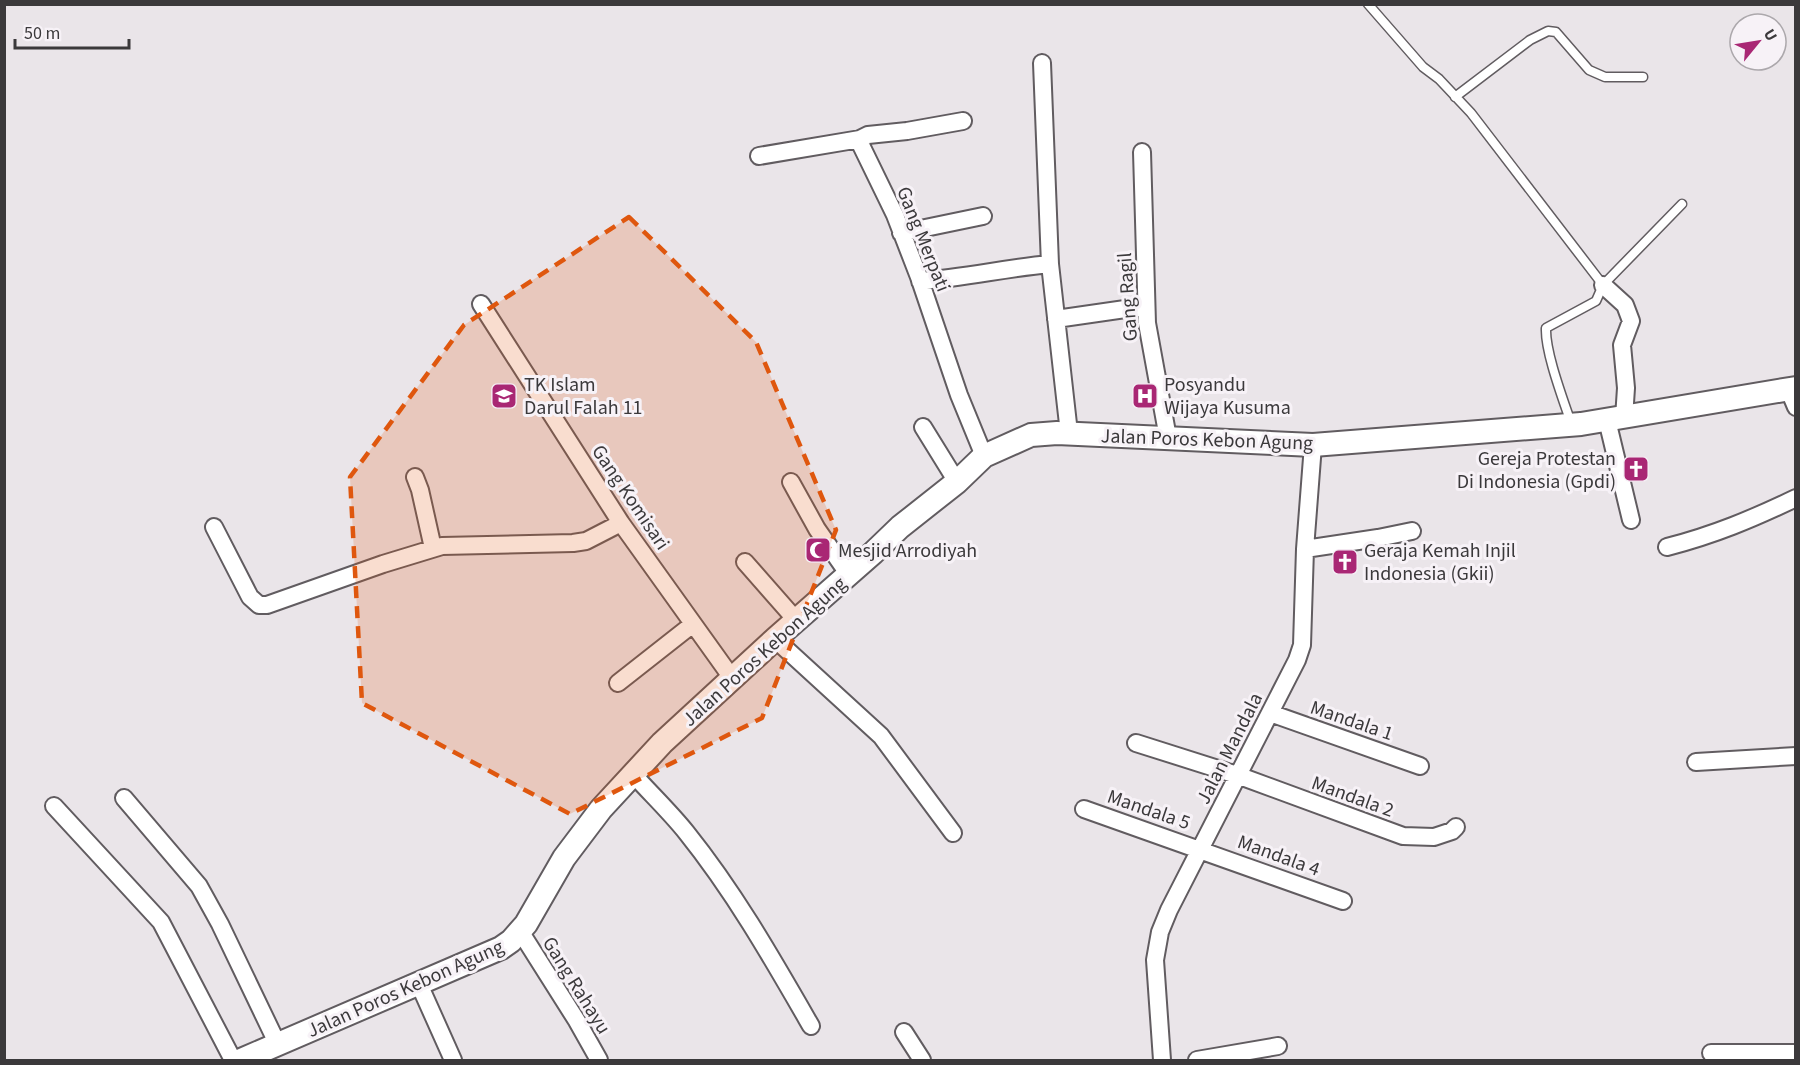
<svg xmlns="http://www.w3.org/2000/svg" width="1800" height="1065" viewBox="0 0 1800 1065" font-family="'Source Sans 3',sans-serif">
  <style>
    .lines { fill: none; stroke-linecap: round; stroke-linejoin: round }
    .lane-casing { stroke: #615c60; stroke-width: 11 }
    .street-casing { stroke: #615c60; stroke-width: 20 }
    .secondary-casing { stroke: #615c60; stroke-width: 26 }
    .lane { stroke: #fff; stroke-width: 8 }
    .street { stroke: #fff; stroke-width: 16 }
    .secondary { stroke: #fff; stroke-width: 22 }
    .marked { fill: #df570e; fill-opacity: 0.2; stroke: #df570e; stroke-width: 4.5; stroke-dasharray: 12 8; stroke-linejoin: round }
    .labels { text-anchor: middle; stroke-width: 6; stroke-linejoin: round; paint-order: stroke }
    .street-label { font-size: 20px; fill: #3b393b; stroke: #f7f2f7 }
    .poi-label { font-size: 20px; fill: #3b393b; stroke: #f7f2f7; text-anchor: start }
  </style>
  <rect width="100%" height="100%" fill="#eae5e9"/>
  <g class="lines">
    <!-- lane casing -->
    <g class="lane-casing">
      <path id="lane" d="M 1368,4 L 1423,67 L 1439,79 L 1471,113 L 1603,285
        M 1455,97 L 1530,40 L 1548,31 L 1556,32 L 1589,70 L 1605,77 L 1643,77
        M 1571,423 C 1563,399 1545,352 1546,328 L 1596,301 L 1603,285 L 1682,204"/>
    </g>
    <!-- street casing -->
    <g class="street-casing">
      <path id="street" d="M 1042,63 L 1050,264 L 1069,433
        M 963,121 L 907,131 L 868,135 L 860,139 L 859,141 L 895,215 L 919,277 L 959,395 L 984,456
        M 1142,152 L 1147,323 L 1168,438
        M 759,156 L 860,139
        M 901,233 L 983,216
        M 920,281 C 964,278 1006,268 1050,264
        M 1603,285 L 1625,305 L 1631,321 L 1622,345 L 1626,388 L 1624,418
        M 481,304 L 621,523 L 732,678
        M 1056,319 L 1146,306
        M 1788,388 L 1796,407
        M 1607,420 L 1631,520
        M 923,427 L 957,482
        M 415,477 L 420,490 L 433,548
        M 791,482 L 817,529 L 849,575
        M 214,527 L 250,597 L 259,605 L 267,605 L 383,564 L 442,546 L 573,543 L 586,541 L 621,523
        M 1667,547 C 1714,535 1752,519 1796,498
        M 1305,549 L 1378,538 L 1412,531
        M 745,562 L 796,620
        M 775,639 L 881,736 L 953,833
        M 618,683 L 693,624
        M 1270,713 L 1420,766
        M 1136,743 L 1237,775 L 1403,836 L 1434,837 L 1452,831 L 1456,827
        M 1696,762 L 1796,756
        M 633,774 C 651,794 670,812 686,832 C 735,893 773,960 811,1026
        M 124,798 L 199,886 L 220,924 L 278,1045
        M 54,806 L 161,922 L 233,1060
        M 1084,809 L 1343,901
        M 520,931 L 577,1021 L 599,1060
        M 419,984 L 453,1060
        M 904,1032 L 922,1060
        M 1711,1053 L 1796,1053
        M 1162,1060 L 1155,960 L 1160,932 L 1169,910 L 1297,660 L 1302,645 L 1305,549 L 1313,445
        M 1197,1060 L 1278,1046"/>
    </g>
    <!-- secondary casing -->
    <g class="secondary-casing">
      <path id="secondary" d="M 241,1060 L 501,948 L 511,941 L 526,924 L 564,858 L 601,809 L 662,743 L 775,639 L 873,553 L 900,527 L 957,482 L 984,456 L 1031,435 L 1057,433 L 1313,445 L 1581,424 L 1796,388"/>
    </g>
    <!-- lane -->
    <use href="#lane" class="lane"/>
    <!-- street -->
    <use href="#street" class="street"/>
    <!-- secondary -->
    <use href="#secondary" class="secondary"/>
  </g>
  <!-- marked area -->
  <path class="marked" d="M 629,217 L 756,342 L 836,530 L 762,718 L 570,814 L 362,703 L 350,477 L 464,325 Z"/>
  <!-- icons -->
  <defs>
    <g id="school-square" transform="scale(1.35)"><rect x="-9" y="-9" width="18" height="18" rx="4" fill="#a92774" stroke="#f7f2f7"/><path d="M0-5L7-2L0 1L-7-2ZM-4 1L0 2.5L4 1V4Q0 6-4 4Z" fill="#fff"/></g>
    <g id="hospital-square" transform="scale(1.35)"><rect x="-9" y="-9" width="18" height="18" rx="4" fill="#a92774" stroke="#f7f2f7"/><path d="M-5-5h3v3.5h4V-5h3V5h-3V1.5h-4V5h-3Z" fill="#fff"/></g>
    <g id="church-square" transform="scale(1.35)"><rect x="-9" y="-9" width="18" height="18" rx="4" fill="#a92774" stroke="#f7f2f7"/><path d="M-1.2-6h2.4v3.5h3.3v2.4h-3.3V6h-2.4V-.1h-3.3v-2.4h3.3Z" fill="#fff"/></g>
    <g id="mosque-square" transform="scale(1.35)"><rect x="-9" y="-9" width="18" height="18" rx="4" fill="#a92774" stroke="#f7f2f7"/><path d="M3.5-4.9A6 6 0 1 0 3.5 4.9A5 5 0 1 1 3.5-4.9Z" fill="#fff"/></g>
  </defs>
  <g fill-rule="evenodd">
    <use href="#school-square" x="504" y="396"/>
    <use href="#hospital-square" x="1145" y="396"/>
    <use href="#church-square" x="1636" y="469"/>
    <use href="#mosque-square" x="818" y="550"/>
    <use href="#church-square" x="1345" y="562"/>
  </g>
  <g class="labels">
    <!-- street labels -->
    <g class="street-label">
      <text transform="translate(924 239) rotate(68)" y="7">Gang Merpati</text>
      <text transform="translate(1127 297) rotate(-94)" y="7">Gang Ragil</text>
      <text transform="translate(1207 439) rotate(2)" y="7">Jalan Poros Kebon Agung</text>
      <text transform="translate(631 497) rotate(56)" y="7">Gang Komisari</text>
      <text transform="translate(764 651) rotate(-42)" y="7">Jalan Poros Kebon Agung</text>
      <text transform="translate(1352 720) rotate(19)" y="7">Mandala 1</text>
      <text transform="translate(1229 748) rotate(-63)" y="7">Jalan Mandala</text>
      <text transform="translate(1353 796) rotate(20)" y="7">Mandala 2</text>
      <text transform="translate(1149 809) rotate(19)" y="7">Mandala 5</text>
      <text transform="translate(1279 855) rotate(20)" y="7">Mandala 4</text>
      <text transform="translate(577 985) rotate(58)" y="7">Gang Rahayu</text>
      <text transform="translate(405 988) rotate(-24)" y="7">Jalan Poros Kebon Agung</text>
    </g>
    <!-- poi labels -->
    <g class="poi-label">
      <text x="524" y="391">TK Islam<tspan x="524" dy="23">Darul Falah 11</tspan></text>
      <text x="1164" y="391">Posyandu<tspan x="1164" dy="23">Wijaya Kusuma</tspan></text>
      <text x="1616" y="465" text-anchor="end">Gereja Protestan<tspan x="1616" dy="23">Di Indonesia (Gpdi)</tspan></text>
      <text x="838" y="557">Mesjid Arrodiyah</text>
      <text x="1364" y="557">Geraja Kemah Injil<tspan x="1364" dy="23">Indonesia (Gkii)</tspan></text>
    </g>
  </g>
  <!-- border -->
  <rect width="1800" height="1065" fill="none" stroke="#3b393b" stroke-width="12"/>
  <!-- north arrow -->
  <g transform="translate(1758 42) rotate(60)"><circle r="28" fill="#f7f2f7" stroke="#aca8ac" stroke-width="1.5"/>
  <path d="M0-4.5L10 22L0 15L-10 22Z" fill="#a92774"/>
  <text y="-9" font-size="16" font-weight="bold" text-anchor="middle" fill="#3b393b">U</text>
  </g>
  <!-- scale -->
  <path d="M15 39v9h114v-9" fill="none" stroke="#3b393b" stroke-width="3"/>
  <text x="24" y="39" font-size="18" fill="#3b393b" stroke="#f7f2f7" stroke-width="4.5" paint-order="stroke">50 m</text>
</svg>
